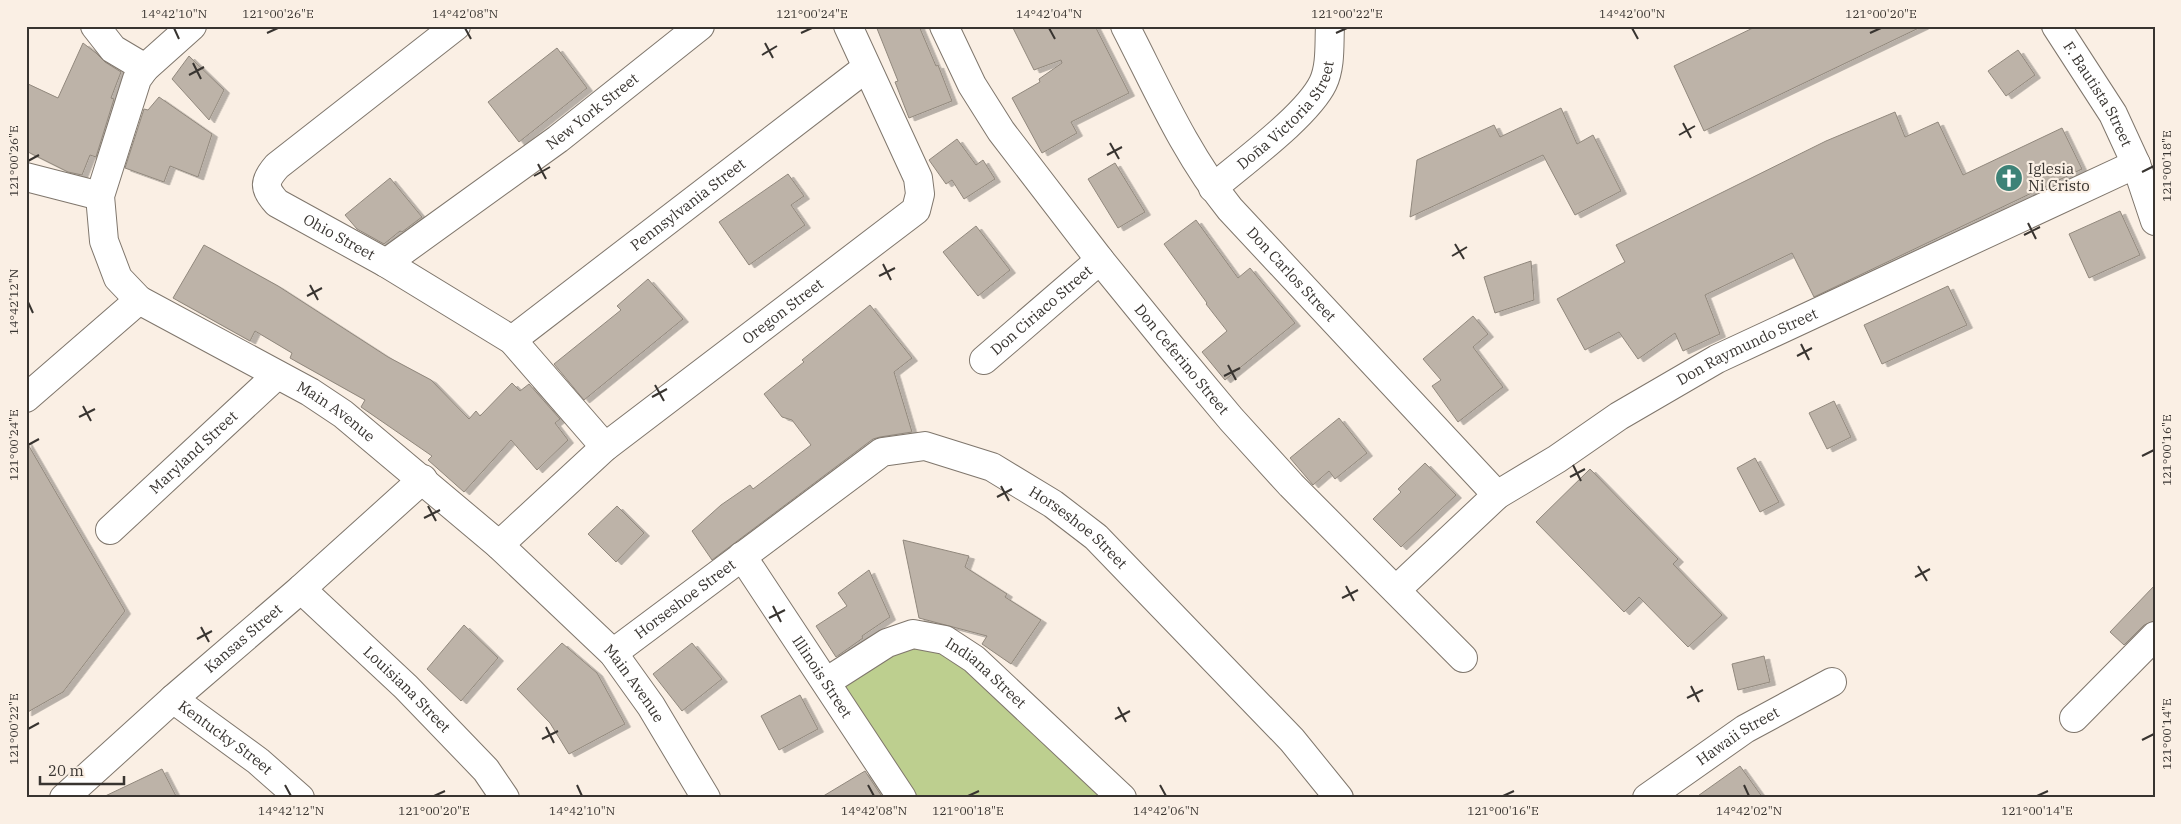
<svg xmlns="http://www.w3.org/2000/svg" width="2181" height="824" viewBox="0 0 2181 824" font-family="'IBM Plex Serif',serif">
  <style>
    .green { fill: #bdcf8f }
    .building { fill: #bdb3a8; stroke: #91887d; filter: url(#shadow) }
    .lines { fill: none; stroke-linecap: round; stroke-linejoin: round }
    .street-casing { stroke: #7f766c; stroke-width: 30 }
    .secondary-casing { stroke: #7f766c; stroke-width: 30 }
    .street { stroke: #fff; stroke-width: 28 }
    .secondary { stroke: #fff; stroke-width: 28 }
    .ticks { fill: none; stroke: #383430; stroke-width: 2 }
    .labels { text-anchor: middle; stroke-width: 4.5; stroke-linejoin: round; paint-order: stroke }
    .street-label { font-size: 15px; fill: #383430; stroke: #faefe4 }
    .poi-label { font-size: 15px; fill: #383430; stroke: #faefe4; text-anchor: start }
    .neatline { fill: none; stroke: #383430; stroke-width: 2 }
    .ticks-label { font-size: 12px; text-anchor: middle; fill: #383430 }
  </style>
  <defs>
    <filter id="shadow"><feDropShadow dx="5.5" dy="3" stdDeviation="0" flood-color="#0004"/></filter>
  </defs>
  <rect width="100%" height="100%" fill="#faefe4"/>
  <!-- green -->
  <path class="green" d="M 922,641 L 971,663 L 1102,798 L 908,798 L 833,683 Z"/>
  <!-- building -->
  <path class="building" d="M 876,26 L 919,26 L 936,66 L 938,65 L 952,101 L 909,118 L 895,82 L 898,81 Z
    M 1012,26 L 1095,26 L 1129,93 L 1071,122 L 1077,133 L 1042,153 L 1012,98 L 1040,82 L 1039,79 L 1062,63 L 1061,60 L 1034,70 Z
    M 1757,26 L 1923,26 L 1704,131 L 1674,66 Z
    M 83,43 L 96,53 L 105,62 L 121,72 L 111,98 L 114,99 L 96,157 L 90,155 L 82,175 L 68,172 L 26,151 L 26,83 L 58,98 Z
    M 557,48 L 587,88 L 519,142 L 488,102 Z
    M 2018,50 L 2035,75 L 2006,96 L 1988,71 Z
    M 189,56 L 224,90 L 209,120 L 172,79 Z
    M 159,97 L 212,134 L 198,177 L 170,166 L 164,182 L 125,168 L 144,109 L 148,110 Z
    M 1561,108 L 1577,144 L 1593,135 L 1621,191 L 1575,215 L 1543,155 L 1410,217 L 1417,160 L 1494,125 L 1500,137 Z
    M 1895,112 L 1905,137 L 1938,122 L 1963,175 L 2062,128 L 2082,169 L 1814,297 L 1792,253 L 1705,295 L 1720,334 L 1683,351 L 1675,333 L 1638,359 L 1619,332 L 1585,350 L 1557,299 L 1625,262 L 1616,245 L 1826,141 Z
    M 957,139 L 976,165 L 983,160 L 995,179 L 964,199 L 952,180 L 946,184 L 929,160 Z
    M 1115,163 L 1145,212 L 1118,228 L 1088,179 Z
    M 788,174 L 804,196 L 791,205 L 805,225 L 749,265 L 719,222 Z
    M 390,178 L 422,217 L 402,232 L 400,231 L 384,244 L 357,229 L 345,215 Z
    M 2120,211 L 2140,255 L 2089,278 L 2069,234 Z
    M 1196,220 L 1238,278 L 1250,268 L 1295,323 L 1225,380 L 1202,352 L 1227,331 L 1206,304 L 1207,303 L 1164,244 Z
    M 976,226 L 1010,270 L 978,296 L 943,252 Z
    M 204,245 L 278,286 L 388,357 L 431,380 L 469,419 L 476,411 L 480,416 L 512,383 L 520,391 L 529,384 L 560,419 L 555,423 L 568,440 L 537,470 L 511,440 L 464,492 L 428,460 L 432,456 L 361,407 L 365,400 L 290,358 L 292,353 L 255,331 L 250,341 L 173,298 Z
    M 1531,261 L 1534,300 L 1495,313 L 1484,277 Z
    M 648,279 L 683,319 L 584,400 L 554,364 L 621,310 L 617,306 Z
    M 1948,286 L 1967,325 L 1882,364 L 1864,325 Z
    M 870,305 L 912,358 L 894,372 L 912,432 L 880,437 L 873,439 L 712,560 L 692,531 L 721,505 L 750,485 L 753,489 L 811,445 L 792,420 L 782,417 L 764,394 L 804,362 L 802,360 Z
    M 1473,316 L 1488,334 L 1473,347 L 1503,387 L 1458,422 L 1432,386 L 1441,380 L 1423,359 Z
    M 1834,401 L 1851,437 L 1827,449 L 1809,413 Z
    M 1339,418 L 1367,453 L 1335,479 L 1329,471 L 1313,485 L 1290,458 Z
    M 26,441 L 125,611 L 63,692 L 26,713 Z
    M 1755,458 L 1779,502 L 1760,512 L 1737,468 Z
    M 1425,463 L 1456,495 L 1401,547 L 1373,519 L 1401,492 L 1398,489 Z
    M 1590,469 L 1678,559 L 1673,564 L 1722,615 L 1688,647 L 1639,597 L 1624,612 L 1536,522 Z
    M 617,506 L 644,533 L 616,562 L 588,534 Z
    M 903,540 L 969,556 L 965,567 L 1007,594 L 1005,597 L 1041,620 L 1011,664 L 982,644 L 987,636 L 919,618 Z
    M 869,570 L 890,617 L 862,636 L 863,638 L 836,657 L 816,626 L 847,606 L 838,593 Z
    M 2155,585 L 2155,621 L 2144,625 L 2124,645 L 2110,632 Z
    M 464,625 L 498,658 L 461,701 L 427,669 Z
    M 562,643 L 597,673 L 625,724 L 569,754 L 550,723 L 517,689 Z
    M 692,643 L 722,679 L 682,711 L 653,674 Z
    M 1764,656 L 1770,682 L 1738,690 L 1732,664 Z
    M 800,695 L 818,729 L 779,750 L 761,716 Z
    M 1740,766 L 1763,798 L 1695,798 Z
    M 162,769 L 177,798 L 101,798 Z
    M 865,771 L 883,798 L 820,798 Z"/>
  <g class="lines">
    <!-- street casing -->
    <g class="street-casing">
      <g id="street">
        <path d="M 95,26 L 113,49 L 145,68"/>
        <path id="s1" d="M 192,26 L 145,68 L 137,79 L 100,196 L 104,241 L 118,278 L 139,300 L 310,392 L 343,414 L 499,545 L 613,653 L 651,706 L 706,798"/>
        <path id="s2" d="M 456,26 L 277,166 C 264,181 263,188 277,203 L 386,263 L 512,340 L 605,447"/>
        <path id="s3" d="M 944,26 L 972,85 L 1001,131 L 1100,260 L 1170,346 L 1231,419 L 1291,485 L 1463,658"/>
        <path id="s4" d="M 1125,26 C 1157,88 1186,155 1230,209 L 1497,495"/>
        <path d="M 26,177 L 100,196"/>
        <path id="s5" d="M 1213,188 C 1242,163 1307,116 1323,83 C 1331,66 1329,44 1330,26"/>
        <path id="s6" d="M 386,263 L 558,139 L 700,26"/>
        <path id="s7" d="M 512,340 L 866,68"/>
        <path id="s8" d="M 984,360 L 1100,260"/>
        <path d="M 26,398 L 139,300"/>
        <path id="s9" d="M 110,530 L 277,375"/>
        <path id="s10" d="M 499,545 L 605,447 L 916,210 L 920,194 L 918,178 L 848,26"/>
        <path id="s11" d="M 742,556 L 902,798"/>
        <path id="s12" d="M 301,589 L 406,687 L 486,770 L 505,798"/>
        <path id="s13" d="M 1396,590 L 1497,495 L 1557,459 L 1619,416 L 1717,359 L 2136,164"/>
        <path id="s14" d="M 613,653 L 882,452 L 925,446 L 992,467 L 1053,504 L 1096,537 L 1292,740 L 1339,798"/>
        <path id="s15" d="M 826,682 L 887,643 L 913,634 L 945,640 L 974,659 L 1122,798"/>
        <path id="s16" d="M 173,699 L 258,761 L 300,798"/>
        <path d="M 2074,718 L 2155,636"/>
        <path id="s17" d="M 64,798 L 173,699 L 301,589 L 423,479"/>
        <path id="s18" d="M 1647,798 L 1745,729 L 1832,682"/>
      </g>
    </g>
    <!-- secondary casing -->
    <g class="secondary-casing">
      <g id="secondary">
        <path id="s19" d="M 2056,26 L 2113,114 L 2136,164 L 2155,221"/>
      </g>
    </g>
    <!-- street -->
    <use href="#street" class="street"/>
    <!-- secondary -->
    <use href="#secondary" class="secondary"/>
  </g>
  <!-- ticks -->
  <path class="ticks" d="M 174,28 L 179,39M 465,28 L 471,39M 1049,28 L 1055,39M 1632,28 L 1638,39M 267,33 L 278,28M 801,33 L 812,28M 1336,33 L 1347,28M 1870,33 L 1881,28M 765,43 L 773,58M 762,55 L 777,46M 193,63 L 201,79M 189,75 L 204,67M 1683,123 L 1691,138M 1679,135 L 1695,126M 1110,143 L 1119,159M 1107,155 L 1122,147M 28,161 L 39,155M 538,164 L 546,179M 2142,172 L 2154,166M 534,176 L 550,167M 2028,223 L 2036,239M 2024,235 L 2040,227M 1455,244 L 1464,259M 1452,256 L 1467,247M 883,264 L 891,280M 879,276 L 895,268M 310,285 L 318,300M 307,296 L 322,288M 28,302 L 33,313M 1801,344 L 1809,360M 1797,356 L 1812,348M 1228,365 L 1236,380M 1224,376 L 1240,368M 655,385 L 664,401M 652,397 L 667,389M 83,406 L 91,421M 79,417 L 95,409M 28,445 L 39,439M 2142,456 L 2154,450M 1573,465 L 1581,481M 1570,477 L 1585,469M 1001,486 L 1009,501M 997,497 L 1012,489M 428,506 L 436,521M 424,518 L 440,510M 1918,566 L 1927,581M 1915,577 L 1930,569M 1346,586 L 1354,601M 1342,598 L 1358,590M 773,606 L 781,622M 769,618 L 785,610M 201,627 L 209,642M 197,639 L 212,631M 1691,686 L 1699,702M 1687,698 L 1703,690M 1118,707 L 1126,722M 1115,719 L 1130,711M 546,727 L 554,743M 28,729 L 39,723M 542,739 L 558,731M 2142,740 L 2154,734M 285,785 L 291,796M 577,785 L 582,796M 868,785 L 874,796M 1160,785 L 1166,796M 1744,785 L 1749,796M 434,796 L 445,791M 968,796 L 979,791M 1503,796 L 1514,791M 2037,796 L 2048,791"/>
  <!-- icons -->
  <defs>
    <g id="church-disc" transform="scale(1.4375)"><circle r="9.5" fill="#3d8277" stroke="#faefe4"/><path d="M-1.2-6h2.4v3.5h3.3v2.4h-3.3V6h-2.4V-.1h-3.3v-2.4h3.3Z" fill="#fff"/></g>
  </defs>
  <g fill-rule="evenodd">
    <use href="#church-disc" x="2009" y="178"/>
  </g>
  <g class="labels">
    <!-- street labels -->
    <g class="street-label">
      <text dy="5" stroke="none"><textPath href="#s19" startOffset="80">F. Bautista Street</textPath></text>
      <text dy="5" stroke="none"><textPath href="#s6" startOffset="256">New York Street</textPath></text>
      <text dy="5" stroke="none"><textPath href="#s5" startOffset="105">Doña Victoria Street</textPath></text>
      <text dy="5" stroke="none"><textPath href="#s7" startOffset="222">Pennsylvania Street</textPath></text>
      <text dy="5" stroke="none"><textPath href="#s2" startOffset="341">Ohio Street</textPath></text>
      <text dy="5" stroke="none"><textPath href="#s4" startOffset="301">Don Carlos Street</textPath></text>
      <text dy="5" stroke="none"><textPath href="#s8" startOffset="76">Don Ciriaco Street</textPath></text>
      <text dy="5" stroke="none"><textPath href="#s10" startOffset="368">Oregon Street</textPath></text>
      <text dy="5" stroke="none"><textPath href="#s13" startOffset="430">Don Raymundo Street</textPath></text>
      <text dy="5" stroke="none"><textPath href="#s3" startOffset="411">Don Ceferino Street</textPath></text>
      <text dy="5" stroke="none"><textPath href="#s1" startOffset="541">Main Avenue</textPath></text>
      <text dy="5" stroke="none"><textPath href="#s9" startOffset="114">Maryland Street</textPath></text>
      <text dy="5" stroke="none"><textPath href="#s14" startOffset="555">Horseshoe Street</textPath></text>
      <text dy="5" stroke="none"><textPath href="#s14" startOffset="90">Horseshoe Street</textPath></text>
      <text dy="5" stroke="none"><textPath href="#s17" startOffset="240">Kansas Street</textPath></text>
      <text dy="5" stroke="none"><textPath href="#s15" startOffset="185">Indiana Street</textPath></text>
      <text dy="5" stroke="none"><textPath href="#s11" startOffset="145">Illinois Street</textPath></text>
      <text dy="5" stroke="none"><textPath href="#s1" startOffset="946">Main Avenue</textPath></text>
      <text dy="5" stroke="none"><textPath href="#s12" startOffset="146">Louisiana Street</textPath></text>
      <text dy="5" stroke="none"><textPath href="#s18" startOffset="110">Hawaii Street</textPath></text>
      <text dy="5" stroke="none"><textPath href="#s16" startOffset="65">Kentucky Street</textPath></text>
    </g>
    <!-- poi labels -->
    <g class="poi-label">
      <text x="2028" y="174">Iglesia<tspan x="2028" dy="17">Ni Cristo</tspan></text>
    </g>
  </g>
  <!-- border -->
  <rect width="2181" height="824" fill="none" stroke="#faefe4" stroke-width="55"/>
  <!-- scale -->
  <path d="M40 776v8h84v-8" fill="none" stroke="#383430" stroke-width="2.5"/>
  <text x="48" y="776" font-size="15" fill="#383430" stroke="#faefe4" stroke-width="4" paint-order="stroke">20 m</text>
  <rect x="28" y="28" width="2126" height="768" class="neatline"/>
  <g class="ticks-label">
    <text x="174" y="18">14°42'10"N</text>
    <text x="278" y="18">121°00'26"E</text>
    <text x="465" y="18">14°42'08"N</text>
    <text x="812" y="18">121°00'24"E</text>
    <text x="1049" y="18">14°42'04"N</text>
    <text x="1347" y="18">121°00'22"E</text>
    <text x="1632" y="18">14°42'00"N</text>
    <text x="1881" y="18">121°00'20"E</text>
    <text transform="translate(14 161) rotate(-90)" y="4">121°00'26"E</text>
    <text transform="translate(2167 166) rotate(-90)" y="4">121°00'18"E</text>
    <text transform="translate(14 302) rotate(-90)" y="4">14°42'12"N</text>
    <text transform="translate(14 445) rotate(-90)" y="4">121°00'24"E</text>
    <text transform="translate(2167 450) rotate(-90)" y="4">121°00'16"E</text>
    <text transform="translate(14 729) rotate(-90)" y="4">121°00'22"E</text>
    <text transform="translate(2167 734) rotate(-90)" y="4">121°00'14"E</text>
    <text x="291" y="815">14°42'12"N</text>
    <text x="434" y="815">121°00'20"E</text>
    <text x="582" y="815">14°42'10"N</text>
    <text x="874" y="815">14°42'08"N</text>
    <text x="968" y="815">121°00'18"E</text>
    <text x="1166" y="815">14°42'06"N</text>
    <text x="1503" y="815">121°00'16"E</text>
    <text x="1749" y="815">14°42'02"N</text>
    <text x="2037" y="815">121°00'14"E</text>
  </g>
</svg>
